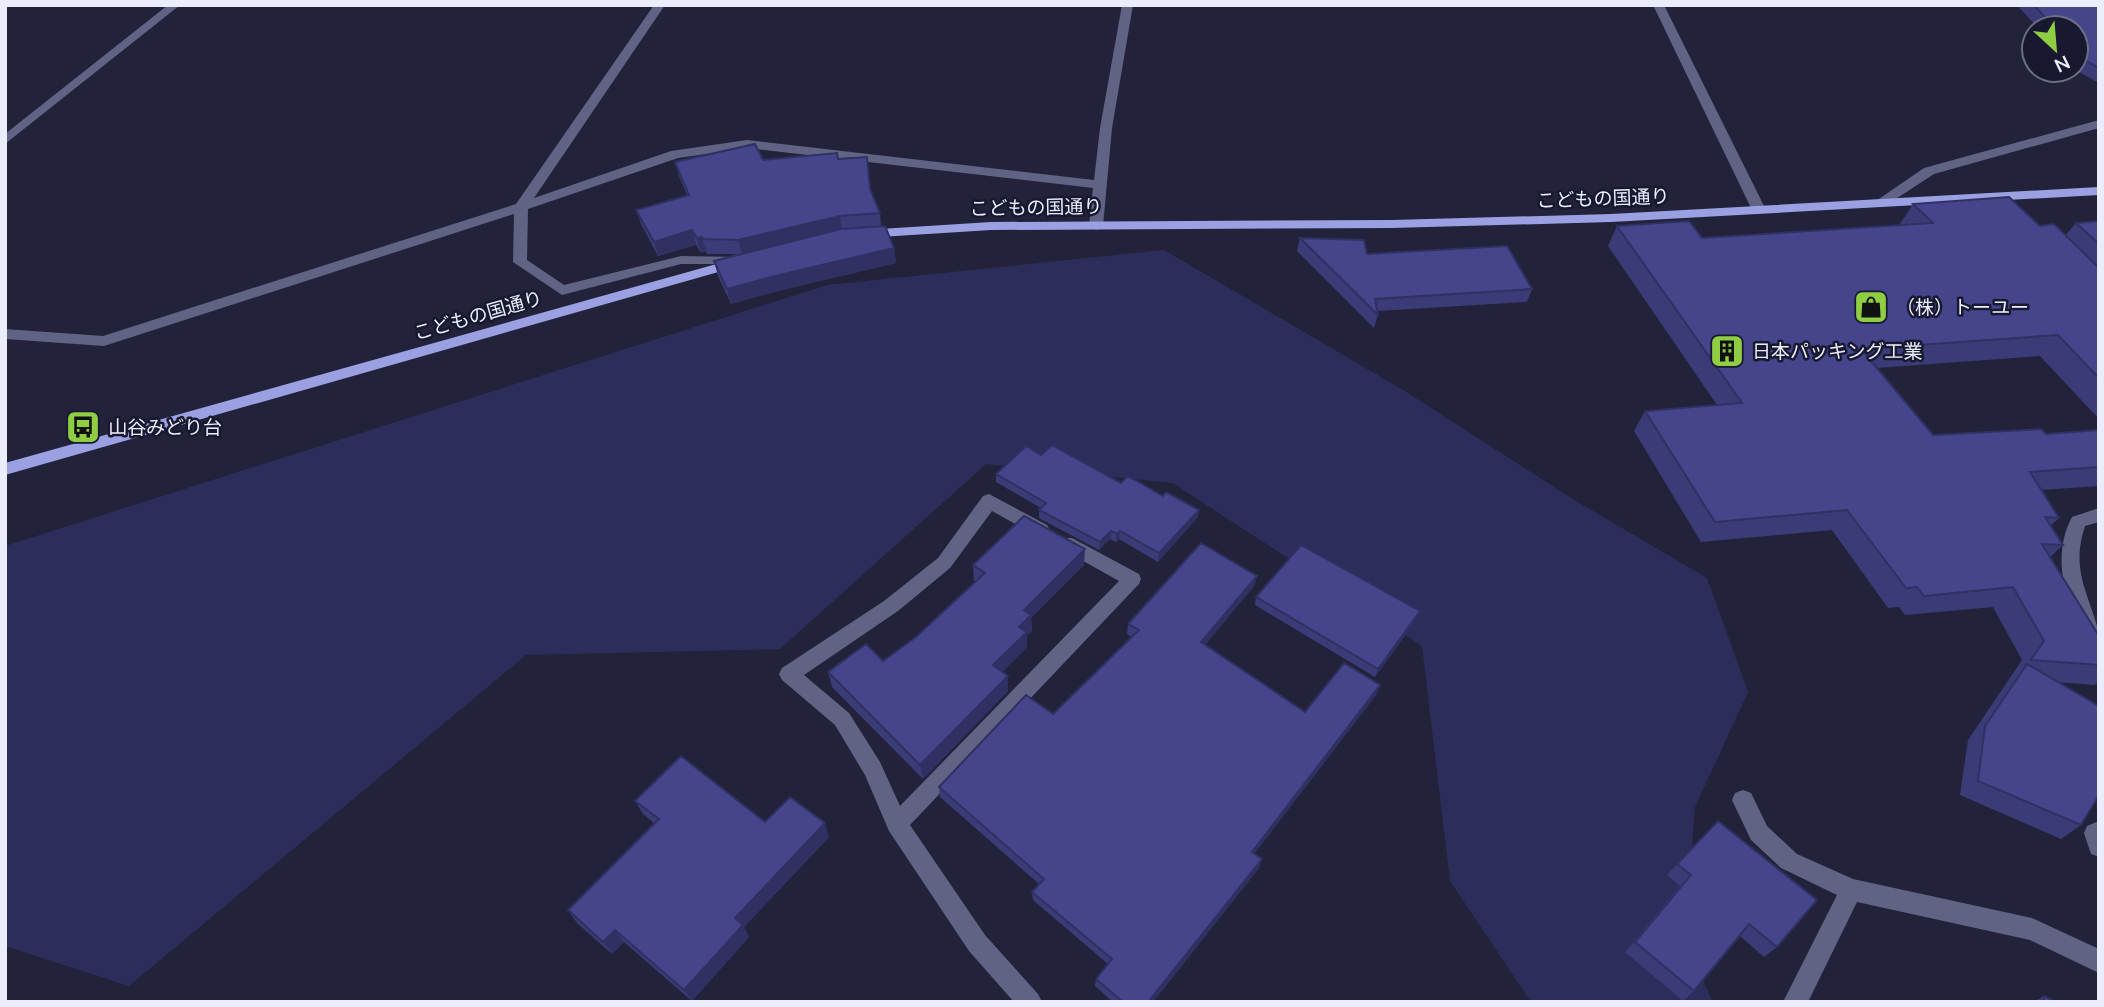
<svg xmlns="http://www.w3.org/2000/svg" width="2104" height="1007" viewBox="0 0 2104 1007" font-family="Mulish,'Noto Sans JP',sans-serif">
  <style>
    .green { fill: #2d2d5c }
    .lines { fill: none; stroke-linecap: round; stroke-linejoin: round }
    .minor { fill: #606383; fill-rule: evenodd }
    .major { fill: #9ba0e3; fill-rule: evenodd }
    .wall { fill: #3b3b78 }
    .shaded-wall { fill: #303062 }
    .building { fill: #45458c; stroke: #303062; stroke-width: 2 }
    .labels { text-anchor: middle; stroke-width: 5; stroke-linejoin: round; paint-order: stroke }
    .street-label { font-size: 19px; fill: #ebedfd; stroke: #181930 }
    .poi-label { font-size: 19px; fill: #ebedfd; stroke: #181930; text-anchor: start }
  </style>
  <rect width="100%" height="100%" fill="#22233a"/>
  <!-- green -->
  <path class="green" d="M 1164,250 L 1403,390 L 1571,498 L 1707,578 L 1748,692 L 1695,807 L 1685,942 L 1713,1002 L 1531,1002 L 1450,881 L 1422,646 L 1173,483 L 986,464 L 780,649 L 526,655 L 129,986 L 5,946 L 5,546 L 827,285 Z"/>
  <g class="lines">
    <!-- minor -->
    <path class="minor" d="M 168,5 L 180,5 L 5,144 L 5,134 Z
      M 654,5 L 665,5 L 534,198 L 671,151 L 747,140 L 1094,180 L 1100,128 L 1122,5 L 1133,5 L 1112,128 L 1103,226 L 1096,230 L 1089,226 L 1093,188 L 747,148 L 678,158 L 528,209 L 527,260 L 564,285 L 681,256 L 739,257 L 744,258 L 744,264 L 681,264 L 562,295 L 513,262 L 514,214 L 104,346 L 5,339 L 5,329 L 103,336 L 516,204 Z
      M 1653,5 L 1664,5 L 1766,210 L 1764,213 L 1754,213 L 1752,210 Z
      M 2099,120 L 2099,128 L 1934,174 L 1885,206 L 1880,207 L 1873,203 L 1924,168 Z
      M 989,494 L 1047,525 L 1050,530 L 1047,535 L 1035,535 L 992,511 L 950,568 L 898,611 L 804,675 L 849,713 L 880,762 L 900,806 L 1119,581 L 1060,548 L 1057,543 L 1060,538 L 1072,538 L 1139,574 L 1141,579 L 1139,584 L 910,825 L 985,935 L 1038,994 L 1042,1002 L 1014,1002 L 969,951 L 889,831 L 865,775 L 835,725 L 782,680 L 779,674 L 782,668 L 884,601 L 938,558 L 983,496 Z
      M 2099,508 L 2099,522 L 2085,526 C 2071,569 2087,590 2098,629 C 2100,637 2099,648 2099,657 L 2092,655 C 2070,614 2048,562 2072,517 Z
      M 1743,790 L 1751,793 L 1767,826 L 1797,854 L 1853,879 L 2032,918 L 2099,949 L 2099,973 L 2030,940 L 1857,902 L 1808,1002 L 1783,1002 L 1837,895 L 1781,868 L 1751,840 L 1732,800 L 1735,793 Z
      M 2099,821 L 2099,857 L 2091,854 L 2084,833 L 2087,826 Z"/>
    <!-- major -->
    <path class="major" d="M 2099,187 L 2099,195 L 1611,222 L 1392,228 L 991,230 L 864,238 L 857,234 L 864,230 L 991,222 L 1392,220 L 1611,214 Z
      M 738,258 L 743,259 L 745,262 L 743,265 L 5,475 L 5,463 Z"/>
  </g>
  <!-- wall -->
  <path class="wall" d="M 2017,5 L 2099,5 L 2099,81 L 2095,81 L 2076,70 L 2076,28 L 2038,28 Z
    M 838,159 L 871,191 L 880,213 L 881,226 L 894,248 L 896,263 L 778,291 L 731,304 L 718,276 L 714,261 L 737,254 L 707,254 L 706,251 L 701,253 L 696,245 L 658,256 L 641,224 L 636,210 L 687,195 L 679,176 L 675,162 L 763,160 Z
    M 1913,204 L 2040,226 L 2065,236 L 2076,223 L 2099,221 L 2099,419 L 2040,356 L 1876,368 L 1933,435 L 2046,434 L 2099,430 L 2099,486 L 2041,490 L 2059,518 L 2050,526 L 2063,545 L 2050,557 L 2099,636 L 2099,682 L 2094,685 L 2058,682 L 2081,825 L 2061,839 L 1960,795 L 1968,740 L 2022,660 L 1993,607 L 1905,615 L 1899,607 L 1888,608 L 1832,530 L 1701,542 L 1634,431 L 1645,411 L 1717,405 L 1608,246 L 1617,226 L 1702,238 L 1901,225 L 1900,224 Z
    M 1300,238 L 1367,254 L 1532,289 L 1527,302 L 1377,311 L 1378,315 L 1374,328 L 1297,251 Z
    M 1041,455 L 1121,483 L 1163,496 L 1199,510 L 1197,518 L 1158,562 L 1119,539 L 1116,542 L 1110,539 L 1099,550 L 1039,518 L 1039,510 L 1041,508 L 996,482 L 996,474 Z
    M 973,565 L 1084,565 L 1031,618 L 1032,631 L 1027,635 L 1027,647 L 1002,672 L 1008,676 L 1008,691 L 923,779 L 832,687 L 828,672 L 883,661 L 916,637 L 976,582 L 974,581 Z
    M 1257,576 L 1254,586 L 1205,645 L 1305,712 L 1380,685 L 1376,695 L 1254,854 L 1259,868 L 1153,1002 L 1113,1002 L 1095,986 L 1096,979 L 1108,964 L 1033,900 L 1032,892 L 1039,884 L 940,797 L 939,787 L 1053,714 L 1132,637 L 1127,634 L 1128,624 Z
    M 1256,597 L 1420,611 L 1416,620 L 1375,677 L 1255,605 Z
    M 635,801 L 765,822 L 829,837 L 744,927 L 749,937 L 692,1001 L 624,942 L 612,954 L 577,923 L 568,910 L 655,824 L 643,814 Z
    M 1718,821 L 1777,947 L 1764,957 L 1740,936 L 1694,991 L 1683,1001 L 1625,952 L 1680,886 L 1667,875 Z
    M 2044,996 L 2056,1002 L 2033,1002 Z"/>
  <!-- shaded-wall -->
  <path class="shaded-wall" d="M 840,216 L 842,230 L 742,254 L 738,240 Z
    M 692,230 L 696,245 L 658,256 L 654,242 Z
    M 702,237 L 706,251 L 701,253 L 697,238 Z
    M 894,248 L 896,263 L 778,291 L 731,304 L 727,289 L 775,276 Z
    M 1199,510 L 1197,518 L 1158,562 L 1159,553 Z
    M 1111,531 L 1110,539 L 1099,550 L 1100,542 Z
    M 1120,531 L 1119,539 L 1116,542 L 1117,534 Z
    M 1085,549 L 1084,565 L 1031,618 L 1032,631 L 1027,635 L 1027,647 L 994,680 L 993,665 L 1019,627 L 1024,610 Z
    M 1257,576 L 1254,586 L 1199,652 L 1201,642 Z
    M 1420,611 L 1416,620 L 1375,677 L 1378,669 Z
    M 1008,676 L 1008,691 L 923,779 L 920,765 Z
    M 1380,685 L 1376,695 L 1249,860 L 1252,852 Z
    M 825,823 L 829,837 L 744,927 L 749,937 L 692,1001 L 684,990 L 735,918 Z
    M 1262,859 L 1259,868 L 1153,1002 L 1148,1002 Z
    M 615,930 L 624,942 L 612,954 L 603,942 Z"/>
  <!-- building -->
  <path class="building" d="M 2034,5 L 2099,5 L 2099,68 L 2085,60 L 2076,50 L 2076,28 L 2055,28 Z
    M 755,144 L 763,160 L 837,153 L 838,159 L 867,157 L 870,189 L 880,213 L 840,216 L 738,240 L 703,239 L 702,237 L 697,238 L 692,230 L 654,242 L 636,210 L 689,195 L 675,162 Z
    M 2009,197 L 2040,226 L 2054,224 L 2099,268 L 2099,378 L 2058,335 L 1861,349 L 1933,435 L 2041,429 L 2046,434 L 2099,430 L 2099,467 L 2030,472 L 2059,518 L 2045,517 L 2063,545 L 2042,544 L 2099,636 L 2099,665 L 2031,660 L 2044,641 L 2013,587 L 1924,596 L 1917,587 L 1906,588 L 1847,510 L 1715,522 L 1645,411 L 1742,403 L 1617,226 L 1689,221 L 1702,238 L 1933,223 L 1913,204 Z
    M 2099,221 L 2099,244 L 2076,223 Z
    M 885,226 L 894,248 L 775,276 L 727,289 L 714,261 L 841,229 Z
    M 1300,238 L 1364,240 L 1367,254 L 1507,246 L 1532,289 L 1375,299 L 1378,315 Z
    M 1052,445 L 1121,483 L 1128,476 L 1163,496 L 1166,492 L 1199,510 L 1159,553 L 1120,531 L 1117,534 L 1111,531 L 1100,542 L 1039,510 L 1046,503 L 996,474 L 1026,446 L 1041,455 Z
    M 1024,516 L 1085,549 L 1024,610 L 1031,615 L 1019,627 L 1027,632 L 993,665 L 1008,676 L 920,765 L 828,672 L 866,644 L 883,661 L 916,637 L 985,573 L 973,565 Z
    M 1201,543 L 1257,576 L 1201,642 L 1305,712 L 1344,663 L 1380,685 L 1252,852 L 1262,859 L 1148,1002 L 1123,1002 L 1096,979 L 1112,959 L 1032,892 L 1044,879 L 939,787 L 1026,695 L 1053,714 L 1139,630 L 1128,624 Z
    M 1301,545 L 1420,611 L 1378,669 L 1256,597 Z
    M 2027,664 L 2099,706 L 2099,795 L 2081,825 L 1978,781 L 1985,726 Z
    M 681,756 L 765,822 L 790,797 L 825,823 L 735,918 L 743,925 L 684,990 L 615,930 L 603,942 L 568,910 L 659,819 L 635,801 Z
    M 1718,821 L 1817,900 L 1777,947 L 1749,924 L 1694,991 L 1635,942 L 1691,875 L 1677,864 Z
    M 2044,996 L 2056,1002 L 2044,1002 Z"/>
  <!-- icons -->
  <defs>
    <g id="shop-square" transform="scale(1.75)"><rect x="-9" y="-9" width="18" height="18" rx="4" fill="#8fcd42" stroke="#181930"/><path d="M-5-2.5h2.3a2.7 3.5 0 0 1 5.4 0H5L5.5 6h-11ZM-1.5-2.5h3a1.5 2.3 0 0 0-3 0Z" fill="#111"/></g>
    <g id="building-square" transform="scale(1.75)"><rect x="-9" y="-9" width="18" height="18" rx="4" fill="#8fcd42" stroke="#181930"/><path d="M-4-6H4V6H1V3H-1V6H-4ZM-2.5-4.3h1.7v1.8h-1.7ZM.8-4.3h1.7v1.8H.8ZM-2.5-1h1.7V.8h-1.7ZM.8-1h1.7V.8H.8Z" fill="#111"/></g>
    <g id="bus-square" transform="scale(1.75)"><rect x="-9" y="-9" width="18" height="18" rx="4" fill="#8fcd42" stroke="#181930"/><path d="M-5-6H5V4H4V6H2V4H-2V6H-4V4H-5ZM-3.5-4V0h7V-4ZM-3.5 1.2v1.5H-2V1.2ZM2 1.2v1.5H3.5V1.2Z" fill="#111"/></g>
  </defs>
  <g fill-rule="evenodd">
    <use href="#shop-square" x="1871" y="307"/>
    <use href="#building-square" x="1727" y="351"/>
    <use href="#bus-square" x="83" y="427"/>
  </g>
  <g class="labels">
    <!-- street labels -->
    <g class="street-label">
      <text transform="translate(1603 198) rotate(-2)" y="7">こどもの国通り</text>
      <text transform="translate(1036 207) rotate(-1)" y="7">こどもの国通り</text>
      <text transform="translate(478 315) rotate(-16)" y="7">こどもの国通り</text>
    </g>
    <!-- poi labels -->
    <g class="poi-label">
      <text x="1896" y="314">（株）トーユー</text>
      <text x="1752" y="358">日本パッキング工業</text>
      <text x="108" y="434">山谷みどり台</text>
    </g>
  </g>
  <!-- border -->
  <rect width="2104" height="1007" fill="none" stroke="#ebedfd" stroke-width="14"/>
  <!-- north arrow -->
  <g transform="translate(2055 49) rotate(154)"><circle r="33" fill="#181930" stroke="#6c6e82" stroke-width="2"/>
  <path d="M0-5L12 26L0 18L-12 26Z" fill="#8fcd42"/>
  <text y="-10" font-size="19" font-weight="bold" text-anchor="middle" fill="#ebedfd">N</text>
  </g>
</svg>
